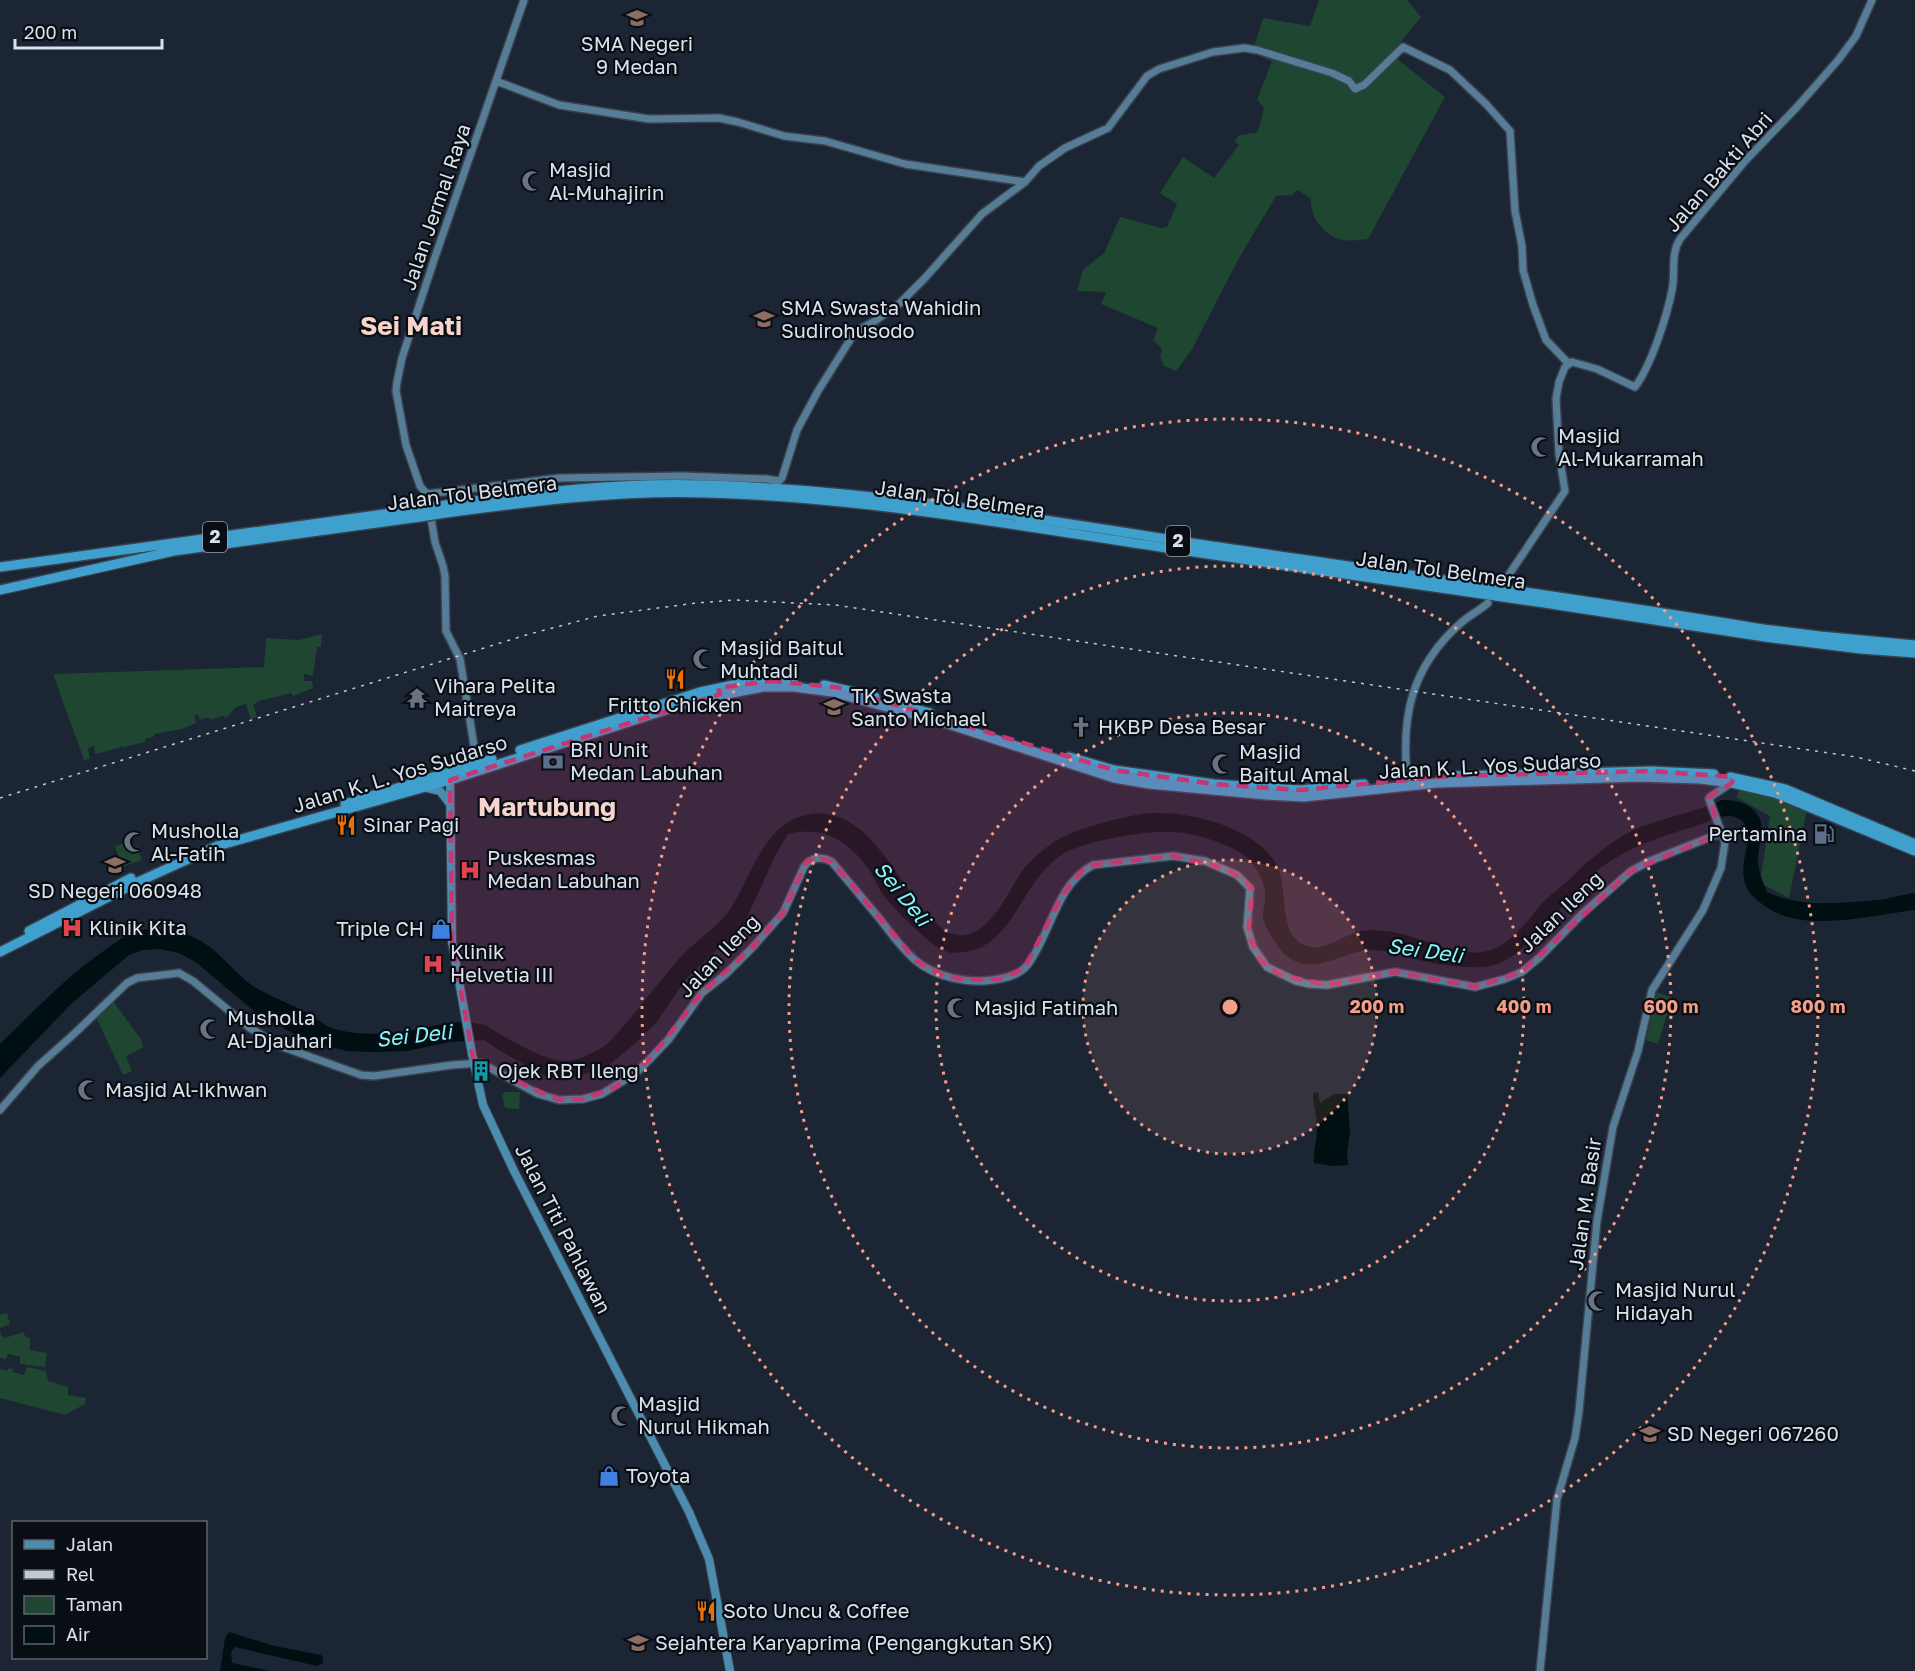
<svg xmlns="http://www.w3.org/2000/svg" width="1915" height="1671" viewBox="0 0 1915 1671" font-family="'Golos Text',sans-serif">
  <style>
    .green { fill: #1e4631 }
    .water { fill: #000f11 }
    .lines { fill: none; stroke-linecap: round; stroke-linejoin: round }
    .secondary-casing { stroke: #38414d; stroke-width: 10 }
    .primary-casing { stroke: #38414d; stroke-width: 10 }
    .highway-casing { stroke: #38414d; stroke-width: 12 }
    .secondary { stroke: #567c96; stroke-width: 7 }
    .primary { stroke: #4c8cae; stroke-width: 8 }
    .highway { stroke: #3fa0ce; stroke-width: 9 }
    .rail { stroke: #c2cad4; stroke-width: 1.5; stroke-dasharray: 3 6; stroke-linecap: butt }
    .highway-bridge-casing { stroke: #38414d; stroke-width: 12; stroke-linecap: butt }
    .highway-bridge { stroke: #3fa0ce; stroke-width: 9 }
    .marked { fill: #c63671; fill-opacity: 0.2; stroke: #c63671; stroke-width: 4.5; stroke-dasharray: 12 8; stroke-linejoin: round }
    .ring { fill: none; stroke: #f49e87; stroke-width: 3; stroke-dasharray: 3 6 }
    .labels { text-anchor: middle; stroke-width: 4.5; stroke-linejoin: round; paint-order: stroke }
    .shield { fill: #090e14; stroke: #9ca2ab; stroke-width: 1.5 }
    .shield-label { font-size: 18px; font-weight: bold; fill: #dbe2ec }
    .poi-label { font-size: 20px; fill: #dbe2ec; stroke: #090e14; text-anchor: start }
    .street-label { font-size: 20px; fill: #dbe2ec; stroke: #090e14 }
    .water-label { font-size: 21px; font-style: italic; fill: #88f5fd; stroke: #090e14 }
    .district-label { font-size: 26px; font-weight: bold; fill: #f7d5cc; stroke: #090e14 }
    .centre { fill: #f49e87; stroke: #090e14; stroke-width: 3 }
    .ring-label { font-size: 18px; text-anchor: middle; font-weight: bold; fill: #f49e87; stroke: #090e14; stroke-width: 4.5; stroke-linejoin: round; paint-order: stroke }
  </style>
  <rect width="100%" height="100%" fill="#1b2534"/>
  <!-- green -->
  <path class="green" d="M 1319,0 L 1407,0 L 1421,17 L 1391,54 L 1445,97 L 1368,239 C 1359,240 1347,242 1339,239 C 1322,233 1310,216 1311,199 L 1298,190 L 1291,195 L 1276,196 L 1239,258 L 1191,351 L 1176,371 L 1164,366 L 1160,357 L 1162,349 L 1153,340 L 1158,328 L 1101,304 L 1106,292 L 1077,291 L 1083,270 L 1104,253 L 1120,217 L 1161,228 L 1167,227 L 1177,204 L 1160,193 L 1183,157 L 1214,178 L 1239,145 L 1235,142 L 1239,135 L 1256,133 L 1259,128 L 1264,108 L 1257,100 L 1272,61 L 1252,53 L 1263,18 L 1310,26 Z
    M 322,634 L 321,647 L 317,647 L 313,676 L 304,674 L 304,681 L 312,681 L 313,688 L 293,696 L 291,693 L 259,701 L 253,705 L 257,717 L 251,719 L 246,704 L 236,707 L 226,718 L 223,716 L 210,720 L 209,717 L 200,720 L 198,714 L 194,716 L 196,723 L 182,729 L 155,734 L 153,737 L 145,739 L 145,742 L 124,747 L 120,746 L 119,748 L 95,754 L 94,746 L 88,748 L 90,759 L 84,760 L 53,674 L 264,667 L 266,638 L 299,640 Z
    M 1741,786 L 1808,805 L 1789,898 L 1760,883 L 1770,816 L 1736,797 Z
    M 130,841 L 132,848 L 137,846 L 142,860 L 122,867 L 115,846 Z
    M 1657,992 L 1672,998 L 1658,1044 L 1646,1040 Z
    M 113,1001 L 140,1038 L 144,1047 L 126,1056 L 132,1071 L 123,1075 L 96,1017 Z
    M 506,1092 L 520,1092 L 519,1109 L 505,1108 L 502,1094 Z
    M 7,1313 L 10,1324 L 0,1328 L 1,1335 L 5,1338 L 23,1332 L 26,1337 L 30,1338 L 30,1350 L 47,1353 L 45,1367 L 20,1364 L 20,1357 L 8,1354 L 6,1359 L 0,1358 L 0,1315 Z
    M 27,1367 L 46,1371 L 48,1381 L 68,1387 L 68,1395 L 86,1398 L 85,1404 L 65,1415 L 0,1398 L 0,1369 L 7,1371 L 9,1368 L 13,1369 L 13,1372 L 24,1375 Z"/>
  <!-- water -->
  <path class="water" d="M 1722,800 C 1738,800 1755,804 1761,822 C 1763,831 1758,850 1758,860 C 1758,871 1763,882 1767,892 C 1801,908 1842,903 1878,900 C 1891,899 1902,894 1915,893 L 1915,910 C 1871,915 1801,935 1762,904 C 1753,897 1746,891 1744,879 C 1740,859 1754,840 1743,821 C 1739,819 1732,815 1727,816 C 1717,817 1702,824 1693,827 C 1660,836 1628,848 1600,868 C 1565,893 1527,964 1484,967 C 1462,968 1441,965 1419,960 C 1404,956 1388,950 1372,950 C 1343,950 1315,978 1287,956 C 1279,950 1263,926 1263,916 C 1263,908 1266,900 1265,892 C 1264,878 1253,861 1241,853 C 1226,843 1191,832 1173,832 C 1147,830 1084,841 1063,854 C 1021,880 1014,946 964,952 C 963,952 952,953 952,953 C 941,951 930,942 921,934 C 908,922 895,910 884,896 C 878,888 875,878 869,870 C 849,841 824,825 788,834 L 775,856 L 744,924 L 686,979 L 656,1023 L 632,1046 L 608,1066 L 576,1077 L 549,1078 L 500,1051 L 484,1040 L 450,1042 L 407,1051 L 371,1052 L 347,1051 L 323,1045 L 294,1034 L 255,1012 L 197,963 L 179,953 L 160,949 L 143,950 L 129,955 L 72,1003 L 0,1078 L 0,1044 C 34,1011 66,977 105,950 C 116,942 128,933 143,930 C 157,927 182,931 195,938 C 215,947 229,966 245,980 C 261,994 292,1004 311,1015 C 315,1018 325,1025 329,1027 C 355,1037 388,1034 415,1030 C 436,1026 457,1019 479,1024 C 487,1025 492,1029 498,1033 C 516,1043 547,1062 568,1061 C 579,1060 598,1051 607,1044 C 613,1039 617,1033 622,1028 C 641,1006 658,983 677,961 C 693,942 717,929 731,908 C 753,874 765,820 811,814 C 868,807 896,880 928,915 C 935,922 943,932 953,934 C 986,943 1006,896 1020,874 C 1027,863 1040,852 1051,844 C 1072,829 1117,818 1143,814 C 1183,808 1258,827 1277,866 C 1289,888 1277,933 1304,945 C 1323,953 1337,939 1354,933 C 1368,929 1383,930 1397,933 C 1426,939 1462,960 1491,950 C 1516,941 1529,917 1546,899 C 1548,897 1561,887 1563,885 C 1574,876 1583,865 1595,856 C 1608,845 1624,834 1640,827 C 1667,817 1696,812 1722,800 Z
    M 1318,1092 L 1320,1103 L 1334,1094 L 1347,1094 L 1350,1131 L 1347,1154 L 1348,1165 L 1333,1166 L 1314,1163 C 1313,1151 1317,1140 1317,1128 C 1317,1116 1313,1105 1313,1093 Z
    M 229,1632 L 274,1646 L 321,1655 L 323,1657 L 323,1663 L 317,1666 L 235,1647 L 231,1652 L 232,1663 L 270,1671 L 220,1671 L 225,1638 Z"/>
  <g class="lines">
    <!-- secondary casing -->
    <g class="secondary-casing">
      <path id="secondary" d="M 496,81 L 559,105 L 649,119 L 719,118 L 738,122 L 784,136 L 825,141 L 905,164 L 1025,182
        M 1569,364 L 1572,362 L 1597,369 L 1635,387 C 1651,366 1667,316 1672,290 C 1676,272 1670,255 1680,239 L 1745,161 L 1797,107 L 1839,59 L 1856,36 L 1872,0
        M 427,494 L 559,478 L 683,476 L 767,479 L 779,481 L 782,478 L 797,430 L 818,391 L 855,332 L 875,321 L 900,303 L 924,279 L 982,214 L 1025,182 L 1039,166 L 1065,148 L 1108,128 L 1147,76 L 1159,69 L 1213,52 L 1244,48 L 1257,50 L 1332,73 L 1349,81 L 1355,89 L 1364,85 L 1403,47 L 1450,70 L 1486,104 L 1510,131 L 1515,211 L 1522,246 L 1523,270 L 1533,305 L 1546,340 L 1569,364
        M 1506,579 L 1565,491 L 1559,454 L 1556,399 L 1559,382 L 1565,367 L 1569,364
        M 477,764 L 460,659 L 446,631 L 445,576 L 443,566 L 435,542 L 427,494 L 420,486 L 406,445 L 396,391 L 397,382 L 402,358 L 435,257 L 524,0
        M 1408,785 C 1400,719 1410,667 1462,622 C 1470,615 1480,610 1488,603
        M 0,1110 L 38,1066 L 75,1033 L 127,983 L 137,978 L 179,973 L 193,981 L 250,1028 L 280,1046 L 361,1075 L 374,1076 L 452,1065 L 481,1063 L 538,1094 L 559,1100 L 583,1099 L 602,1094 L 636,1073 L 650,1059 L 669,1039 L 702,993 L 726,974 L 753,947 L 783,913 L 804,867 C 811,857 821,856 832,862 C 847,880 863,899 879,918 C 890,932 901,948 915,960 C 935,977 967,984 993,980 C 1006,978 1021,975 1029,963 C 1052,931 1056,885 1093,865 L 1173,856 L 1205,861 L 1237,875 L 1250,888 L 1247,927 L 1253,947 L 1267,967 L 1296,981 L 1309,984 L 1327,985 L 1395,972 L 1475,987 L 1505,979 L 1522,972 L 1540,957 L 1582,914 L 1631,871 L 1650,861 L 1721,833
        M 1540,1671 L 1557,1499 L 1575,1438 L 1579,1411 L 1597,1221 L 1613,1127 L 1638,1051 L 1652,990 L 1703,910 L 1721,868 L 1725,842 L 1709,799 L 1710,797 L 1731,783"/>
    </g>
    <!-- primary casing -->
    <g class="primary-casing">
      <path id="primary" d="M 450,780 L 452,942 L 472,1054 L 483,1105 L 514,1171 L 689,1512 L 709,1559 L 730,1671
        M 427,788 L 440,791 L 450,804"/>
    </g>
    <!-- highway casing -->
    <g class="highway-casing">
      <path id="highway" d="M 439,506 C 527,493 617,482 706,485 C 879,490 1049,521 1219,547 C 1400,574 1582,599 1763,629 L 1820,636 L 1915,645
        M 439,514 C 528,502 617,490 707,493 C 864,497 1018,526 1173,549 C 1370,577 1568,606 1765,637 L 1861,649 L 1915,653
        M 0,567 L 420,509
        M 0,590 L 174,551 L 420,517
        M 824,685 L 875,697
        M 891,702 L 930,713
        M 520,750 L 700,692 L 747,682 L 793,681
        M 1069,757 L 1114,770 L 1214,784 L 1300,790 L 1364,784
        M 1452,776 L 1652,771 L 1714,774
        M 1730,777 L 1785,789 L 1915,844
        M 345,804 L 492,759
        M 29,931 L 131,878
        M 0,952 L 140,881 L 217,846 L 450,780 L 696,700 L 763,687 L 794,687 L 832,692 L 945,723 L 1114,778 L 1149,784 L 1266,795 L 1304,797 L 1437,783 L 1639,777 L 1700,779 L 1732,783 L 1775,793 L 1915,851"/>
    </g>
    <!-- secondary -->
    <use href="#secondary" class="secondary"/>
    <!-- primary -->
    <use href="#primary" class="primary"/>
    <!-- highway -->
    <use href="#highway" class="highway"/>
    <!-- rail -->
    <path class="rail" d="M 0,798 L 526,635 L 598,616 L 696,603 L 735,600 L 835,605 L 1856,757 L 1915,771"/>
    <!-- highway-bridge casing -->
    <g class="highway-bridge-casing">
      <path id="highway-bridge" d="M 420,509 L 439,506
        M 420,517 L 439,514"/>
    </g>
    <!-- highway-bridge -->
    <use href="#highway-bridge" class="highway-bridge"/>
  </g>
  <!-- marked area -->
  <path class="marked" d="M 770,681 L 836,687 L 1114,770 L 1214,784 L 1300,790 L 1449,776 L 1652,771 L 1733,777 L 1732,783 L 1709,797 L 1721,833 L 1631,871 L 1522,972 L 1475,987 L 1395,972 L 1327,985 L 1280,975 L 1261,961 L 1248,935 L 1252,889 L 1245,881 L 1226,869 L 1173,856 L 1093,865 L 1082,871 L 1063,894 L 1024,969 L 1000,979 L 966,980 L 941,975 L 916,961 L 832,862 L 819,858 L 807,861 L 783,913 L 753,947 L 702,993 L 650,1059 L 616,1087 L 583,1099 L 559,1100 L 474,1063 L 452,942 L 450,780 L 720,694 L 718,688 Z"/>
  <!-- distance rings -->
  <circle cx="1230" cy="1007" r="147" fill="#f49e87" fill-opacity=".12"/>
  <g class="ring">
    <circle cx="1230" cy="1007" r="147"/>
    <circle cx="1230" cy="1007" r="294"/>
    <circle cx="1230" cy="1007" r="441"/>
    <circle cx="1230" cy="1007" r="588"/>
  </g>
  <!-- icons -->
  <defs>
    <g id="school-bare" transform="scale(1.62)"><path d="M0-5L7-2L0 1L-7-2ZM-4 1L0 2.5L4 1V4Q0 6-4 4Z" fill="#8d6e63" stroke="#090e14" stroke-width="2.5" paint-order="stroke"/></g>
    <g id="mosque-bare" transform="scale(1.62)"><path d="M3.5-4.9A6 6 0 1 0 3.5 4.9A5 5 0 1 1 3.5-4.9Z" fill="#6b7280" stroke="#090e14" stroke-width="2.5" paint-order="stroke"/></g>
    <g id="restaurant-bare" transform="scale(1.62)"><path d="M-5-6h1v4h1v-4h1v4h1v-4h1v5L-1.5 .5V6h-2V.5L-5-1ZM5-6V6H3V1.5H1.5Q1.5-4 5-6Z" fill="#e8710a" stroke="#090e14" stroke-width="2.5" paint-order="stroke"/></g>
    <g id="temple-bare" transform="scale(1.62)"><path d="M0-6L5-2H3V0L6.5 2.5H4V6H1.5V3h-3V6H-4V2.5H-6.5L-3 0V-2H-5Z" fill="#6b7280" stroke="#090e14" stroke-width="2.5" paint-order="stroke"/></g>
    <g id="church-bare" transform="scale(1.62)"><path d="M-1.2-6h2.4v3.5h3.3v2.4h-3.3V6h-2.4V-.1h-3.3v-2.4h3.3Z" fill="#6b7280" stroke="#090e14" stroke-width="2.5" paint-order="stroke"/></g>
    <g id="bank-bare" transform="scale(1.62)"><path d="M-6-4H6V4H-6ZM0-2.3a2.3 2.3 0 1 0 0 4.6a2.3 2.3 0 1 0 0-4.6Z" fill="#5c6f8a" stroke="#090e14" stroke-width="2.5" paint-order="stroke"/></g>
    <g id="fuel-bare" transform="scale(1.62)"><path d="M-5.5-6h7V0h2V4h1.3V-2.5L3-4.5l.8-.8L6-3V5H2.5V1h-1V6h-7ZM-4.2-4.7v3.2H.2V-4.7Z" fill="#5c6f8a" stroke="#090e14" stroke-width="2.5" paint-order="stroke"/></g>
    <g id="hospital-bare" transform="scale(1.62)"><path d="M-5-5h3v3.5h4V-5h3V5h-3V1.5h-4V5h-3Z" fill="#e0444e" stroke="#090e14" stroke-width="2.5" paint-order="stroke"/></g>
    <g id="shop-bare" transform="scale(1.62)"><path d="M-5-2.5h2.3a2.7 3.5 0 0 1 5.4 0H5L5.5 6h-11ZM-1.5-2.5h3a1.5 2.3 0 0 0-3 0Z" fill="#3f7fe0" stroke="#090e14" stroke-width="2.5" paint-order="stroke"/></g>
    <g id="building-bare" transform="scale(1.62)"><path d="M-4-6H4V6H1V3H-1V6H-4ZM-2.5-4.3h1.7v1.8h-1.7ZM.8-4.3h1.7v1.8H.8ZM-2.5-1h1.7V.8h-1.7ZM.8-1h1.7V.8H.8Z" fill="#0f9aa8" stroke="#090e14" stroke-width="2.5" paint-order="stroke"/></g>
  </defs>
  <g fill-rule="evenodd">
    <use href="#school-bare" x="637" y="18"/>
    <use href="#mosque-bare" x="532" y="181"/>
    <use href="#school-bare" x="764" y="319"/>
    <use href="#mosque-bare" x="1541" y="447"/>
    <use href="#mosque-bare" x="703" y="659"/>
    <use href="#restaurant-bare" x="675" y="679"/>
    <use href="#temple-bare" x="417" y="698"/>
    <use href="#school-bare" x="834" y="707"/>
    <use href="#church-bare" x="1081" y="727"/>
    <use href="#bank-bare" x="553" y="762"/>
    <use href="#mosque-bare" x="1222" y="764"/>
    <use href="#restaurant-bare" x="346" y="825"/>
    <use href="#fuel-bare" x="1824" y="834"/>
    <use href="#mosque-bare" x="134" y="842"/>
    <use href="#school-bare" x="115" y="865"/>
    <use href="#hospital-bare" x="470" y="870"/>
    <use href="#hospital-bare" x="72" y="928"/>
    <use href="#shop-bare" x="441" y="929"/>
    <use href="#hospital-bare" x="433" y="964"/>
    <use href="#mosque-bare" x="957" y="1008"/>
    <use href="#mosque-bare" x="210" y="1029"/>
    <use href="#building-bare" x="481" y="1071"/>
    <use href="#mosque-bare" x="88" y="1090"/>
    <use href="#mosque-bare" x="1598" y="1301"/>
    <use href="#mosque-bare" x="621" y="1416"/>
    <use href="#school-bare" x="1650" y="1434"/>
    <use href="#shop-bare" x="609" y="1476"/>
    <use href="#restaurant-bare" x="706" y="1611"/>
    <use href="#school-bare" x="638" y="1643"/>
  </g>
  <g class="labels">
    <!-- shield labels -->
    <g class="shield">
      <rect x="203" y="522" width="24" height="30" rx="4.5"/>
      <rect x="1166" y="526" width="24" height="30" rx="4.5"/>
    </g>
    <g class="shield-label">
      <text x="215" y="543">2</text>
      <text x="1178" y="547">2</text>
    </g>
    <!-- poi labels -->
    <g class="poi-label">
      <text x="637" y="51" text-anchor="middle">SMA Negeri<tspan x="637" dy="23">9 Medan</tspan></text>
      <text x="549" y="177">Masjid<tspan x="549" dy="23">Al-Muhajirin</tspan></text>
      <text x="781" y="315">SMA Swasta Wahidin<tspan x="781" dy="23">Sudirohusodo</tspan></text>
      <text x="1558" y="443">Masjid<tspan x="1558" dy="23">Al-Mukarramah</tspan></text>
      <text x="720" y="655">Masjid Baitul<tspan x="720" dy="23">Muhtadi</tspan></text>
      <text x="434" y="693">Vihara Pelita<tspan x="434" dy="23">Maitreya</tspan></text>
      <text x="851" y="703">TK Swasta<tspan x="851" dy="23">Santo Michael</tspan></text>
      <text x="675" y="712" text-anchor="middle">Fritto Chicken</text>
      <text x="1098" y="734">HKBP Desa Besar</text>
      <text x="570" y="757">BRI Unit<tspan x="570" dy="23">Medan Labuhan</tspan></text>
      <text x="1239" y="759">Masjid<tspan x="1239" dy="23">Baitul Amal</tspan></text>
      <text x="363" y="832">Sinar Pagi</text>
      <text x="151" y="838">Musholla<tspan x="151" dy="23">Al-Fatih</tspan></text>
      <text x="1807" y="841" text-anchor="end">Pertamina</text>
      <text x="487" y="865">Puskesmas<tspan x="487" dy="23">Medan Labuhan</tspan></text>
      <text x="115" y="898" text-anchor="middle">SD Negeri 060948</text>
      <text x="89" y="935">Klinik Kita</text>
      <text x="424" y="936" text-anchor="end">Triple CH</text>
      <text x="450" y="959">Klinik<tspan x="450" dy="23">Helvetia III</tspan></text>
      <text x="974" y="1015">Masjid Fatimah</text>
      <text x="227" y="1025">Musholla<tspan x="227" dy="23">Al-Djauhari</tspan></text>
      <text x="498" y="1078">Ojek RBT Ileng</text>
      <text x="105" y="1097">Masjid Al-Ikhwan</text>
      <text x="1615" y="1297">Masjid Nurul<tspan x="1615" dy="23">Hidayah</tspan></text>
      <text x="638" y="1411">Masjid<tspan x="638" dy="23">Nurul Hikmah</tspan></text>
      <text x="1667" y="1441">SD Negeri 067260</text>
      <text x="626" y="1483">Toyota</text>
      <text x="723" y="1618">Soto Uncu &amp; Coffee</text>
      <text x="655" y="1650">Sejahtera Karyaprima (Pengangkutan SK)</text>
    </g>
    <!-- street labels -->
    <g class="street-label">
      <text transform="translate(1719 172) rotate(-49)" y="7">Jalan Bakti Abri</text>
      <text transform="translate(436 207) rotate(-71)" y="7">Jalan Jermal Raya</text>
      <text transform="translate(472 493) rotate(-7)" y="7">Jalan Tol Belmera</text>
      <text transform="translate(960 499) rotate(8)" y="7">Jalan Tol Belmera</text>
      <text transform="translate(1441 570) rotate(8)" y="7">Jalan Tol Belmera</text>
      <text transform="translate(1490 766) rotate(-3)" y="7">Jalan K. L. Yos Sudarso</text>
      <text transform="translate(400 774) rotate(-17)" y="7">Jalan K. L. Yos Sudarso</text>
      <text transform="translate(1561 912) rotate(-44)" y="7">Jalan Ileng</text>
      <text transform="translate(719 956) rotate(-46)" y="7">Jalan Ileng</text>
      <text transform="translate(1585 1204) rotate(-82)" y="7">Jalan M. Basir</text>
      <text transform="translate(563 1229) rotate(63)" y="7">Jalan Titi Pahlawan</text>
    </g>
    <!-- water labels -->
    <g class="water-label">
      <text transform="translate(902 894) rotate(51)" y="7">Sei Deli</text>
      <text transform="translate(1425 951) rotate(8)" y="7">Sei Deli</text>
      <text transform="translate(414 1036) rotate(-6)" y="7">Sei Deli</text>
    </g>
    <!-- district labels -->
    <g class="district-label">
      <text x="411" y="335">Sei Mati</text>
      <text x="547" y="816">Martubung</text>
    </g>
  </g>
  <circle cx="1230" cy="1007" r="9" class="centre"/>
  <g class="ring-label">
    <text x="1377" y="1013">200 m</text>
    <text x="1524" y="1013">400 m</text>
    <text x="1671" y="1013">600 m</text>
    <text x="1818" y="1013">800 m</text>
  </g>
  <!-- legend -->
  <rect x="12" y="1521" width="195" height="138" fill="#090e14" stroke="#5d636a" stroke-width="1.5"/>
  <rect x="24" y="1540" width="30" height="9" fill="#4c8cae" stroke="#5d636a" stroke-width="1.5"/>
  <text x="66" y="1551" font-size="18" fill="#dbe2ec">Jalan</text>
  <rect x="24" y="1570" width="30" height="9" fill="#c2cad4" stroke="#5d636a" stroke-width="1.5"/>
  <text x="66" y="1581" font-size="18" fill="#dbe2ec">Rel</text>
  <rect x="24" y="1596" width="30" height="18" fill="#1e4631" stroke="#5d636a" stroke-width="1.5"/>
  <text x="66" y="1611" font-size="18" fill="#dbe2ec">Taman</text>
  <rect x="24" y="1626" width="30" height="18" fill="#000f11" stroke="#5d636a" stroke-width="1.5"/>
  <text x="66" y="1641" font-size="18" fill="#dbe2ec">Air</text>
  <!-- scale -->
  <path d="M15 39v9h147v-9" fill="none" stroke="#dbe2ec" stroke-width="3"/>
  <text x="24" y="39" font-size="18" fill="#dbe2ec" stroke="#090e14" stroke-width="4.5" paint-order="stroke">200 m</text>
</svg>
